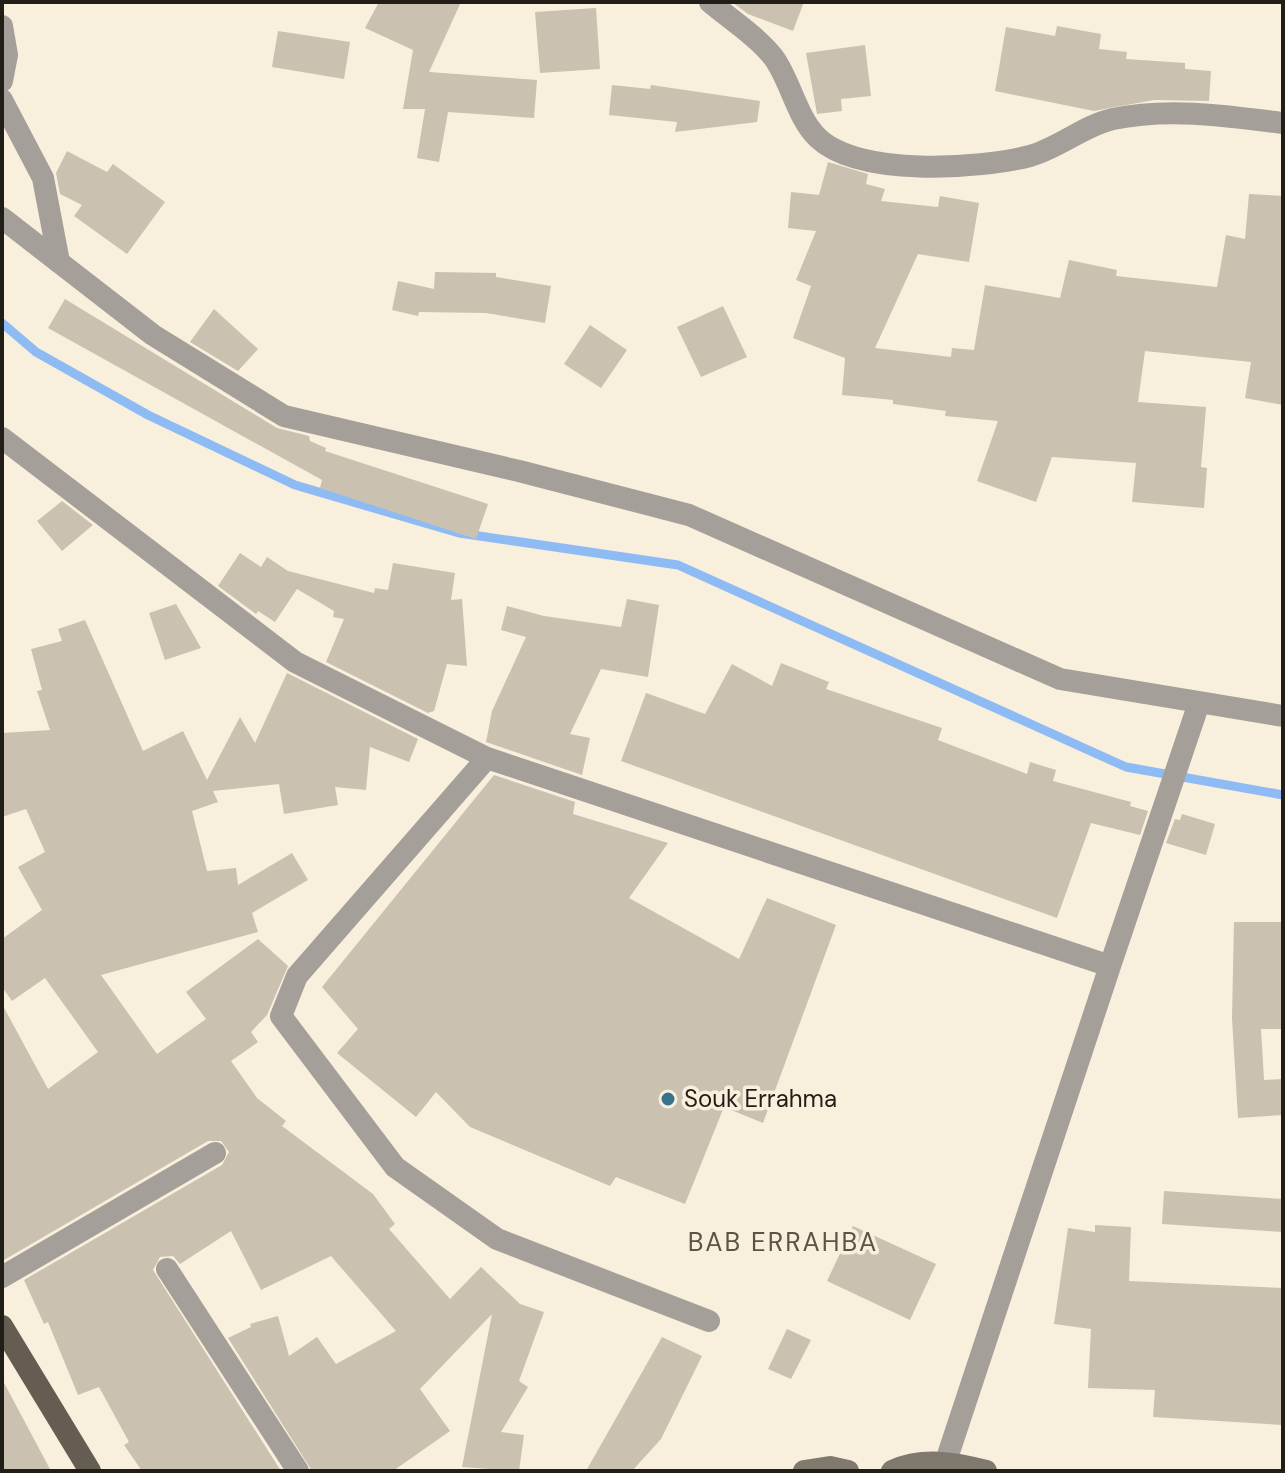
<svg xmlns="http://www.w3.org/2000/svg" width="1285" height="1473" viewBox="0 0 1285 1473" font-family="'DM Sans',sans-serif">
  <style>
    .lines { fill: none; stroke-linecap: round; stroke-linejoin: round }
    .stream { stroke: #8fbbf5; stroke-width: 9 }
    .building { fill: #cac1b0 }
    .minor { stroke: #a49f98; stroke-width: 22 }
    .tertiary { stroke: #a49f98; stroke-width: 22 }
    .secondary { stroke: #7f796e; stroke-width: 22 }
    .primary { stroke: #655d51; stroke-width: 22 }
    .poi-dot { fill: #38728b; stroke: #f8efdd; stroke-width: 3 }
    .labels { text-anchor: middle; stroke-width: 7; stroke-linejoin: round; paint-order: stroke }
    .poi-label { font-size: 24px; fill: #211e17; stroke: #f8efdd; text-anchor: start }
    .neighbourhood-label { font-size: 26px; letter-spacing: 2px; fill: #5b5345; stroke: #f8efdd }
  </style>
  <rect width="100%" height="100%" fill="#f8efdd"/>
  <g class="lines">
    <!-- stream -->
    <path class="stream" d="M 2,323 L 36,352 L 148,415 L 295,485 L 459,533 L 678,565 L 1126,767 L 1283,795"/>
  </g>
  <!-- building -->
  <path class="building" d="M 379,2 L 461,2 L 429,72 L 537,80 L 534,118 L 448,112 L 439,162 L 417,158 L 425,109 L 403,109 L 413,50 L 365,28 Z
    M 732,2 L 804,2 L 793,31 L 748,14 Z
    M 596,8 L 600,69 L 540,73 L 535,12 Z
    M 1057,26 L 1101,34 L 1099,49 L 1127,52 L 1126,59 L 1185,63 L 1185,69 L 1211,71 L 1209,101 L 1154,100 L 1094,111 L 995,91 L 1006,27 L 1055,36 Z
    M 278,31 L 350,42 L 344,79 L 272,67 Z
    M 865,45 L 871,96 L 841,99 L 842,111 L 817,114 L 806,53 Z
    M 612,85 L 650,89 L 651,85 L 760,101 L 757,122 L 675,132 L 677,122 L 609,115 Z
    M 67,151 L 107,172 L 113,164 L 165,202 L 127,254 L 74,216 L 82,205 L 60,194 L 56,173 Z
    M 828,162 L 868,174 L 866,184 L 885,189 L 881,201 L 938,207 L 940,196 L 979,203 L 969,262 L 918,254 L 875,348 L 951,357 L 952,348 L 974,350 L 985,285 L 1060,298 L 1069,260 L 1117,270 L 1116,276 L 1217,287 L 1226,235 L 1245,239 L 1249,194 L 1283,196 L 1283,405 L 1245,398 L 1251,362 L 1145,351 L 1138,402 L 1206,407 L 1201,467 L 1207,468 L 1204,508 L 1132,502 L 1136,463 L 1052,457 L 1036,502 L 977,481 L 998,421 L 945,416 L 946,411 L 893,404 L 893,400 L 842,395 L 845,358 L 793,338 L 811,286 L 796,280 L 816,231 L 788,228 L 791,192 L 819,195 Z
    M 435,272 L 496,273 L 496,277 L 551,286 L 545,323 L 486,313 L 419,312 L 418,316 L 392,310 L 398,281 L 434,289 Z
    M 65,299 L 277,428 L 309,436 L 310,441 L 326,448 L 325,451 L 488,504 L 476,539 L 320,488 L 322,480 L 48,328 Z
    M 723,306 L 747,357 L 701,377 L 677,327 Z
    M 214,309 L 258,349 L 238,371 L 190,342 Z
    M 590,325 L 627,350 L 601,388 L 564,364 Z
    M 62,501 L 93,525 L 62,551 L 37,521 Z
    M 240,553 L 261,567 L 267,557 L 288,571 L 374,593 L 375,588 L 388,590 L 393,563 L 455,573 L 451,600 L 462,599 L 467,666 L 447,664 L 434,711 L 428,713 L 326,662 L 344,619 L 333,617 L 334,611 L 297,589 L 275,622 L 258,611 L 256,614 L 218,586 Z
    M 627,599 L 659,605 L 648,677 L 601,669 L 570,734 L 590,738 L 582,775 L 486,742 L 492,711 L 526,637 L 501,630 L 507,606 L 544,616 L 621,627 Z
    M 176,604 L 201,648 L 165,660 L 149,613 Z
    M 85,620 L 143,751 L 183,731 L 207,780 L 240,717 L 255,743 L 287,673 L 418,739 L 409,762 L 370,747 L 366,790 L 335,787 L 338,805 L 284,814 L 279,784 L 213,791 L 218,802 L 192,811 L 207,871 L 236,868 L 238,885 L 292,853 L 308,880 L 252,913 L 258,932 L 101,975 L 157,1054 L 206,1019 L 186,992 L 258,939 L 288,966 L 267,1015 L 251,1032 L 258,1042 L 231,1061 L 257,1098 L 286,1121 L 282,1126 L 373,1194 L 395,1224 L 389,1229 L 450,1299 L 481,1267 L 520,1304 L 544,1312 L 519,1381 L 528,1387 L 501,1432 L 524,1435 L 519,1471 L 462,1467 L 492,1314 L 420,1389 L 450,1431 L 393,1471 L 312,1471 L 228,1338 L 251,1327 L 250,1324 L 278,1316 L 289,1356 L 317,1337 L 336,1364 L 396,1331 L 331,1256 L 261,1290 L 231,1231 L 180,1264 L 173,1256 L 160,1257 L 153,1270 L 281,1471 L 142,1471 L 124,1445 L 129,1442 L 99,1387 L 78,1395 L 48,1322 L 44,1324 L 24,1280 L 222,1165 L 229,1152 L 221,1141 L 208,1141 L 4,1260 L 2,1257 L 2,1004 L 48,1089 L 98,1052 L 45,978 L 12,1001 L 2,987 L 2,939 L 42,910 L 18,867 L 45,852 L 26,809 L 2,817 L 2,733 L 50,730 L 37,691 L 42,690 L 31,649 L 62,641 L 58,629 Z
    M 781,663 L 829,682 L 826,689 L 942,728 L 938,740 L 1027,774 L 1030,762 L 1056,770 L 1053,781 L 1131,802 L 1130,806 L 1148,811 L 1140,835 L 1091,823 L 1057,918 L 621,761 L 646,693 L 705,714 L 732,664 L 772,686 Z
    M 494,775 L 575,802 L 573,814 L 668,843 L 629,898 L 739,959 L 767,898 L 836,925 L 763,1123 L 724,1107 L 685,1204 L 616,1177 L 610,1186 L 470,1127 L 436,1092 L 416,1117 L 337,1053 L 358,1029 L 322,987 Z
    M 1182,814 L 1215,824 L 1206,855 L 1166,843 L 1175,819 L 1180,820 Z
    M 1234,922 L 1283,922 L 1283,1029 L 1261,1029 L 1264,1080 L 1283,1079 L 1283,1115 L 1238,1118 L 1232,1018 Z
    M 1164,1191 L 1283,1199 L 1283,1232 L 1162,1224 Z
    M 1095,1225 L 1131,1227 L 1129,1281 L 1283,1288 L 1283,1425 L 1153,1417 L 1155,1390 L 1088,1388 L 1091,1329 L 1054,1324 L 1068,1228 L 1095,1232 Z
    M 853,1226 L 936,1264 L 910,1320 L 827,1281 Z
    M 787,1329 L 811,1340 L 791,1379 L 768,1369 Z
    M 662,1337 L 702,1356 L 661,1439 L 632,1471 L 586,1471 Z
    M 2,1379 L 51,1471 L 2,1471 Z"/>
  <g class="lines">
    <!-- minor -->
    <path class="minor" d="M 710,2 C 730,19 758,37 774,58 C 791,82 797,118 818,138 C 859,177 979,169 1030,156 C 1059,148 1085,125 1113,119 C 1168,107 1229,116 1283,123
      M 2,26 L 7,55 L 2,81
      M 2,100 L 43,178 L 59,262
      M 2,438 L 295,662 L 487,758 L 1110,966 L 946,1461
      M 487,758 L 297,976 L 281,1016 L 395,1167 L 497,1239 L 709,1321
      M 1110,966 L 1199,703
      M 167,1269 L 298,1471
      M 2,1277 L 215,1153"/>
    <!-- tertiary -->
    <path class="tertiary" d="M 2,218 L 153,335 L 284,416 L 519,471 L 689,515 L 1060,679 L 1283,716"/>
    <!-- secondary -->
    <path class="secondary" d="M 804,1471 L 830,1467 L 848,1471
      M 892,1471 C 923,1457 955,1463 986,1471"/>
    <!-- primary -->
    <path class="primary" d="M 2,1326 L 90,1471"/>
  </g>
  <!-- markers -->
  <circle class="poi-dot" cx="668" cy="1099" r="8"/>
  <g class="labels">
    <!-- poi labels -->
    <g class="poi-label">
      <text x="684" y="1107">Souk Errahma</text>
    </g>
    <!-- neighbourhood labels -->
    <g class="neighbourhood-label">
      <text x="783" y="1251">BAB ERRAHBA</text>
    </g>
  </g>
  <!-- border -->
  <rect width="1285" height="1473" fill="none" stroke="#211e17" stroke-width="8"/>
</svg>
